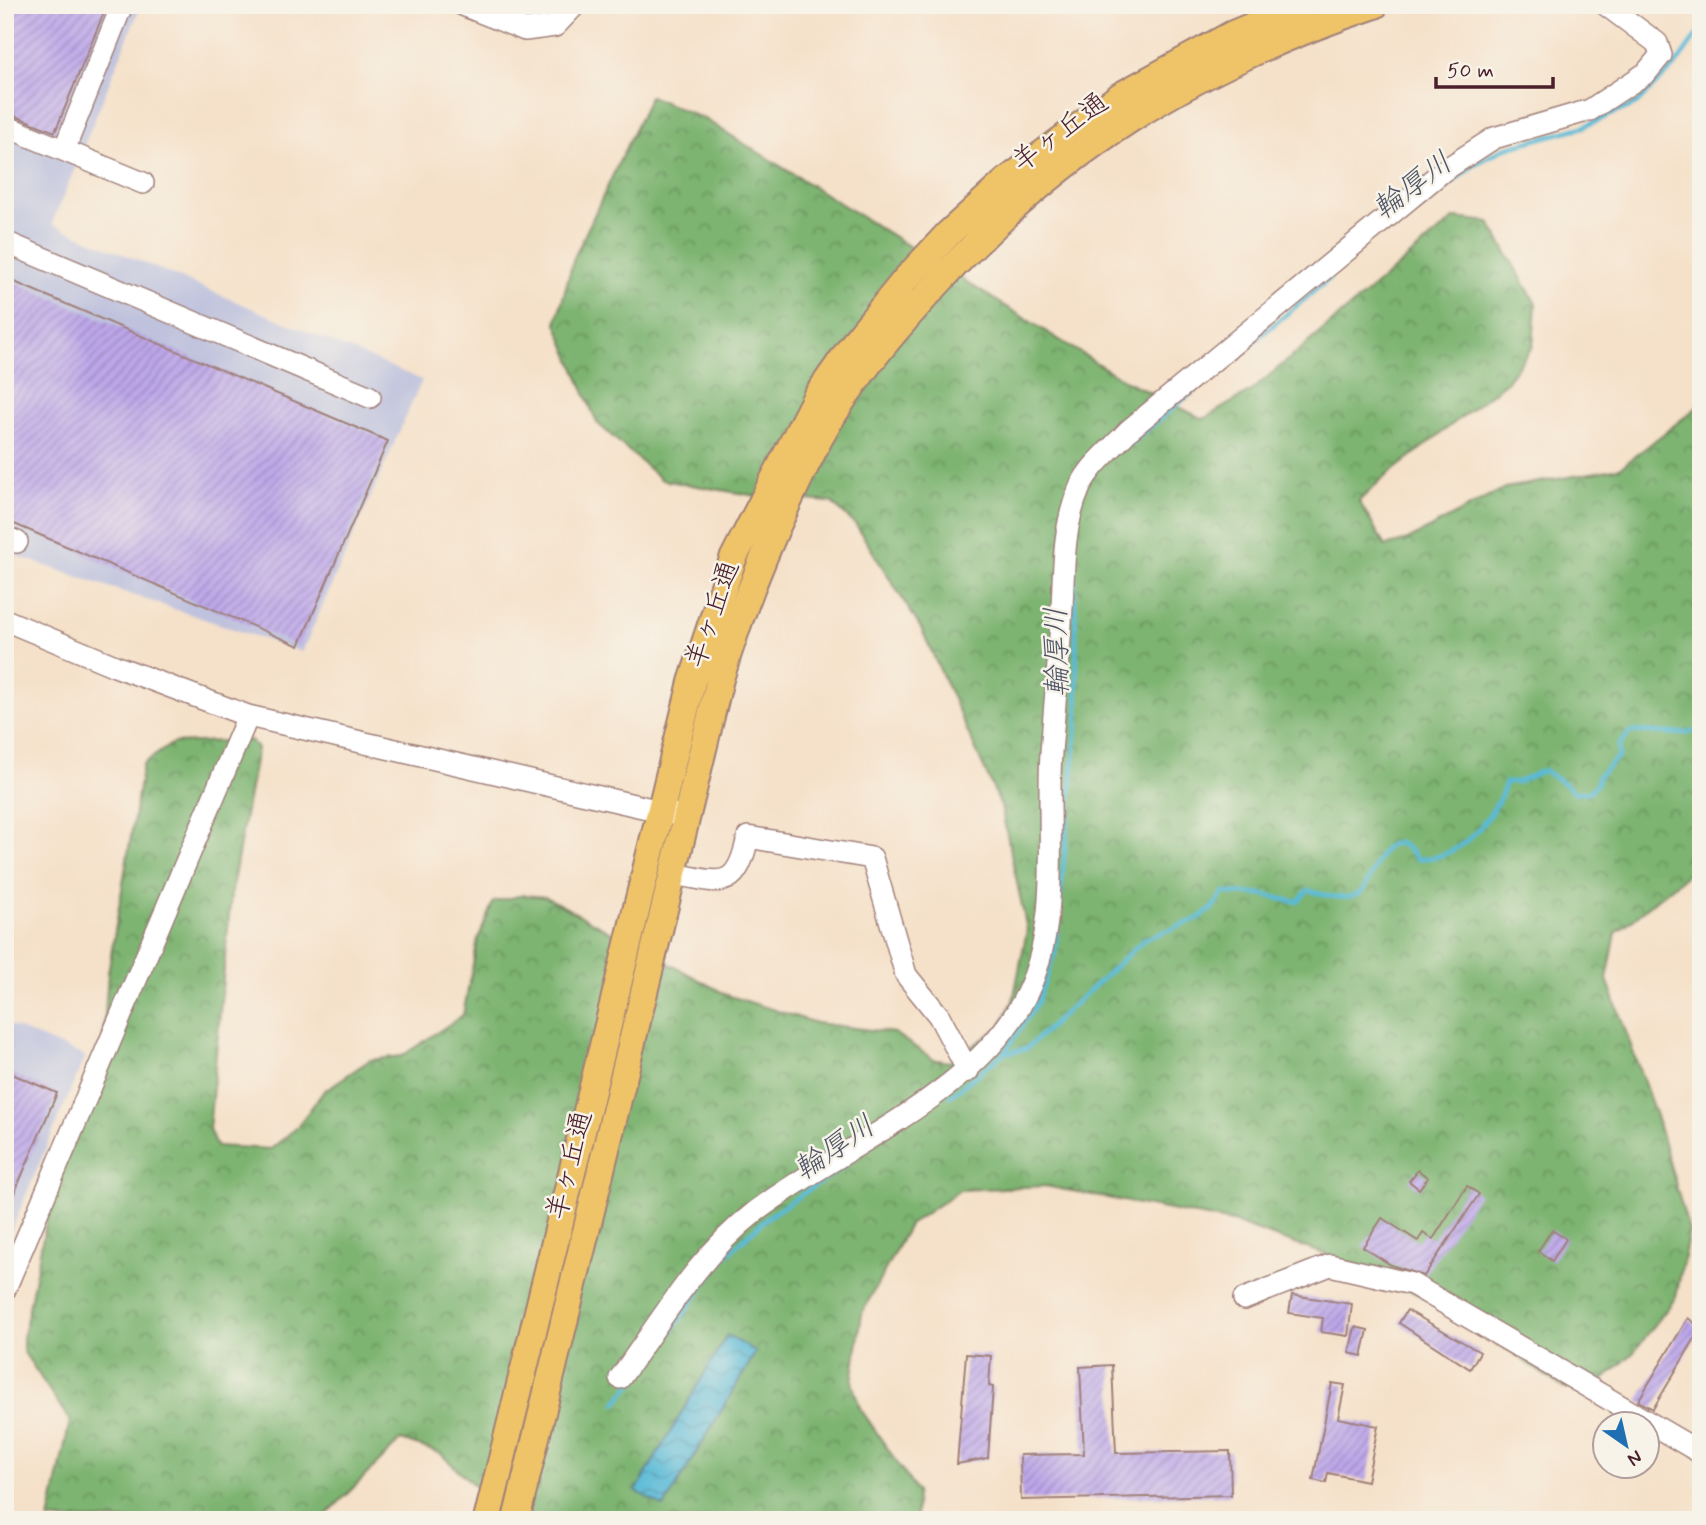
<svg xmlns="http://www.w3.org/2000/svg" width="1706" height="1525" viewBox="0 0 1706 1525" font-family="Mynerve,'Klee One',sans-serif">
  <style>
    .industrial { fill: #bfc2dd }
    .forest { fill: url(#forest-crowns); stroke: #646a4e; stroke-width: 2 }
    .water { fill: url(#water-waves); stroke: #526c81; stroke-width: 2 }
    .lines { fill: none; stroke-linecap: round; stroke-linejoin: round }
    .stream { stroke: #59bad7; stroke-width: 4.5 }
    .building { fill: url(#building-hatch) }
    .minor-casing { stroke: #a0807a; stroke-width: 24 }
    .major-casing { stroke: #a0807a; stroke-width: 30 }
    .minor { stroke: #fff; stroke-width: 21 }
    .major { stroke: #efc469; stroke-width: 26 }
    .labels { text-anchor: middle; stroke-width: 5; stroke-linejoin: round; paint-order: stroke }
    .street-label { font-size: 28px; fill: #4a1f2b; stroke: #f7f3e8 }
    .water-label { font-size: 30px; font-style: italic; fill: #4f5567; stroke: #f7f3e8 }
  </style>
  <defs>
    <pattern id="forest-crowns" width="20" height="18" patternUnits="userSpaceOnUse" patternTransform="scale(1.75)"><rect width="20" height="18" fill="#7db471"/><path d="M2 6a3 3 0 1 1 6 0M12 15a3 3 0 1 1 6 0" fill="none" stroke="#68925d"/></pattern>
    <pattern id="water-waves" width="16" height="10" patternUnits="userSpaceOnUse" patternTransform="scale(1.75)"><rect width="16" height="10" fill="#59bad7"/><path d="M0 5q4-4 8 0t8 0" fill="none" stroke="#4c97af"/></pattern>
    <pattern id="building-hatch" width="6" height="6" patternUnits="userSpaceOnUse" patternTransform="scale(1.75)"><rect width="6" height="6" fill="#bda7ea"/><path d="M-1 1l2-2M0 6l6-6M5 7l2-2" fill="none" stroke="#9c87be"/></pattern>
  </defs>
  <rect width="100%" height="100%" fill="#f7f3e8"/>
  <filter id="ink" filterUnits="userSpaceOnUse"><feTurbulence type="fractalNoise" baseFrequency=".0143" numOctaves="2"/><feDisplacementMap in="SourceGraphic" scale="14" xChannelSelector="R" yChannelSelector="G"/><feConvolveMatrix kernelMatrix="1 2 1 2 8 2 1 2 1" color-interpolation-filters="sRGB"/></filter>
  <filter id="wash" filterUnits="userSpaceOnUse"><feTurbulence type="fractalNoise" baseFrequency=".00686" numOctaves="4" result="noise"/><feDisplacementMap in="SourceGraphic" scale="28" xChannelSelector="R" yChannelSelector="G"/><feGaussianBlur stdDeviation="1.57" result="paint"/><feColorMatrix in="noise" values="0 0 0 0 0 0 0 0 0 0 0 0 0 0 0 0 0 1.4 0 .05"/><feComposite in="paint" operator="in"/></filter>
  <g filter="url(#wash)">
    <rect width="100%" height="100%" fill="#f5e1c9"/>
    <!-- industrial -->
    <path class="industrial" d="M 5,5 L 141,5 L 52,224 L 422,380 L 302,652 L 5,552 Z
      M 5,1023 L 85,1056 L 5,1245 Z"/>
    <!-- forest -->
    <path class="forest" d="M 650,96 L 706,120 L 1124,380 L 1203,419 L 1251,391 L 1455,218 L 1489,222 L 1536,304 L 1533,346 L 1505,383 L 1381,480 L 1359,501 L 1385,546 L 1408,540 L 1505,488 L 1620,468 L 1701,404 L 1701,863 L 1616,933 L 1607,979 L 1656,1116 L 1689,1231 L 1676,1297 L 1634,1352 L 1598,1385 L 1565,1389 L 1446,1308 L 1366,1269 L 1233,1222 L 1045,1186 L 960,1190 L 909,1225 L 862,1313 L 852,1382 L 860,1408 L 917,1492 L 916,1520 L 511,1520 L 440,1453 L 401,1440 L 321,1520 L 49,1520 L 70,1421 L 23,1351 L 23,1338 L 59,1156 L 99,1097 L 108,973 L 143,764 L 173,743 L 251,740 L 257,749 L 231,894 L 209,1129 L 216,1146 L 271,1149 L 296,1128 L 324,1091 L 370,1060 L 402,1056 L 463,1015 L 478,939 L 493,902 L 523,895 L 546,897 L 727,995 L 816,1023 L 894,1033 L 933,1059 L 949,1062 L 1000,1027 L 1013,1001 L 1027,930 L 1001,806 L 922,630 L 856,525 L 831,502 L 756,496 L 662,480 L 597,423 L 556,323 L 574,258 Z"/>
    <!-- water -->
    <path class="water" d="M 727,1335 L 756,1352 L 664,1507 L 636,1491 Z"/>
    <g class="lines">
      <!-- stream -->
      <path class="stream" d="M 1386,230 L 1419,210 L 1474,165 L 1505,148 L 1583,127 L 1636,104 L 1675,66 L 1701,29
        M 1131,443 L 1329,279
        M 1004,1053 L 1026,1049 L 1145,939 L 1195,920 L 1211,910 L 1224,892 C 1237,895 1246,893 1259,894 C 1272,895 1282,901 1298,901 L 1308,890 C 1322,895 1348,903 1361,892 C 1375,880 1383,813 1417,859 C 1424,858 1433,858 1439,856 C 1470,847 1497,811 1506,782 L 1518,782 L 1544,770 C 1554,780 1565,780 1573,792 L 1589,792 L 1597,784 L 1598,776 L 1619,756 L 1619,745 L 1630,732 C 1653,729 1678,739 1701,728
        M 950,1096 L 1004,1053 L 1037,1003 L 1055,952 L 1078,716 L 1074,572
        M 616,1403 L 656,1354 L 721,1260 L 769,1216 L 846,1165"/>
    </g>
    <g id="blocks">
      <!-- building -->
      <path class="building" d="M 5,5 L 107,5 L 55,132 L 5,112 Z
        M 5,278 L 388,441 L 299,646 L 5,520 Z
        M 5,1071 L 57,1093 L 5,1215 Z
        M 1418,1170 L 1428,1178 L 1419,1189 L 1409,1181 Z
        M 1467,1186 L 1479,1194 L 1424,1276 L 1391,1265 L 1363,1247 L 1382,1218 L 1418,1241 L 1423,1233 L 1433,1239 Z
        M 1552,1230 L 1566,1239 L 1552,1261 L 1538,1251 Z
        M 1292,1295 L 1352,1304 L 1348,1336 L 1321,1332 L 1323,1318 L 1289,1313 Z
        M 1407,1310 L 1480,1352 L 1470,1369 L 1399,1323 Z
        M 1688,1318 L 1701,1328 L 1653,1409 L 1638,1401 Z
        M 1355,1327 L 1368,1330 L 1362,1356 L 1349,1353 Z
        M 966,1354 L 991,1356 L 989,1386 L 993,1387 L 988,1458 L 957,1464 Z
        M 1112,1365 L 1116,1453 L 1230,1451 L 1231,1495 L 1021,1500 L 1020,1455 L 1084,1454 L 1080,1367 Z
        M 1332,1383 L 1345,1385 L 1338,1418 L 1378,1426 L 1367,1481 L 1328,1473 L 1326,1483 L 1313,1480 Z"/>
    </g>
  </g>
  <g filter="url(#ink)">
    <use href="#blocks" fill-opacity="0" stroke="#a0807a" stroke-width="2"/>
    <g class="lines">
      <!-- minor casing -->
      <g class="minor-casing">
        <path id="minor" d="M 463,5 L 525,30 L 555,26 L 575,5
          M 5,126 L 143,183
          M 64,150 L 122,5
          M 5,242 L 370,397
          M 5,537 L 17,542
          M 5,620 L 115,666 L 248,716 L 673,814
          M 674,874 C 722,883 736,892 748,837 L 872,858 L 906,975 L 939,1016 L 968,1071
          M 5,1289 L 248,716
          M 1244,1299 L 1330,1265 L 1412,1284 L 1701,1453
          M 620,1378 C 661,1321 698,1256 755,1212 C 841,1146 980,1093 1027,993 C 1062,920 1046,830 1051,752 C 1055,704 1059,655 1062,607 C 1064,566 1063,525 1080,487 C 1090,465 1113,448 1129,430 L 1443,171 L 1494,138 L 1590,110 L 1646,73 L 1661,55 L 1657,43 L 1606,5"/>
      </g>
      <!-- major casing -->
      <g class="major-casing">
        <path id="major" d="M 487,1520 L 692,682 L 733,559 L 816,397 L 859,336 L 905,280 L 949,233 L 1005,182 L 1120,96 L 1233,34 L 1302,5
          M 516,1520 L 720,679 C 745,596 779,516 819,439 C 847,387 887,339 927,295 C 1056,151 1192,66 1375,5"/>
      </g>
      <!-- minor -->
      <use href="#minor" class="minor"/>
      <!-- major -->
      <use href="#major" class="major"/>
    </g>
  </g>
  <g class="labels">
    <!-- street labels -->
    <g class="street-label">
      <text transform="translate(1059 131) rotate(-37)" y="10">羊ヶ丘通</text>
      <text transform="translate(711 614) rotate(-71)" y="10">羊ヶ丘通</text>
      <text transform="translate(568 1165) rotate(-76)" y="10">羊ヶ丘通</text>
    </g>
    <!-- water labels -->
    <g class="water-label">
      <text transform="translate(1412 185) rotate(-37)" y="10">輪厚川</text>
      <text transform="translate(1056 652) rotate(-91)" y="10">輪厚川</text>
      <text transform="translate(834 1147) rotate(-34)" y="10">輪厚川</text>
    </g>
  </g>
  <!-- margin -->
  <rect width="1706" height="1525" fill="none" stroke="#f7f3e8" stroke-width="28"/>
  <!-- north arrow -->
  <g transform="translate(1626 1445) rotate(146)"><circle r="33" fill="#f7f3e8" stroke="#b29e9c" stroke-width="2"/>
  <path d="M0-5L12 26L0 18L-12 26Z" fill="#1f6fb2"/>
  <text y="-10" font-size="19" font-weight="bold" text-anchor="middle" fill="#4a1f2b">N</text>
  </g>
  <!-- scale -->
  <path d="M1436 77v10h117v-10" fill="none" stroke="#4a1f2b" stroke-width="3.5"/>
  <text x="1447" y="77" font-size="21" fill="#4a1f2b" stroke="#f7f3e8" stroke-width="5" paint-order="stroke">50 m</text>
</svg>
